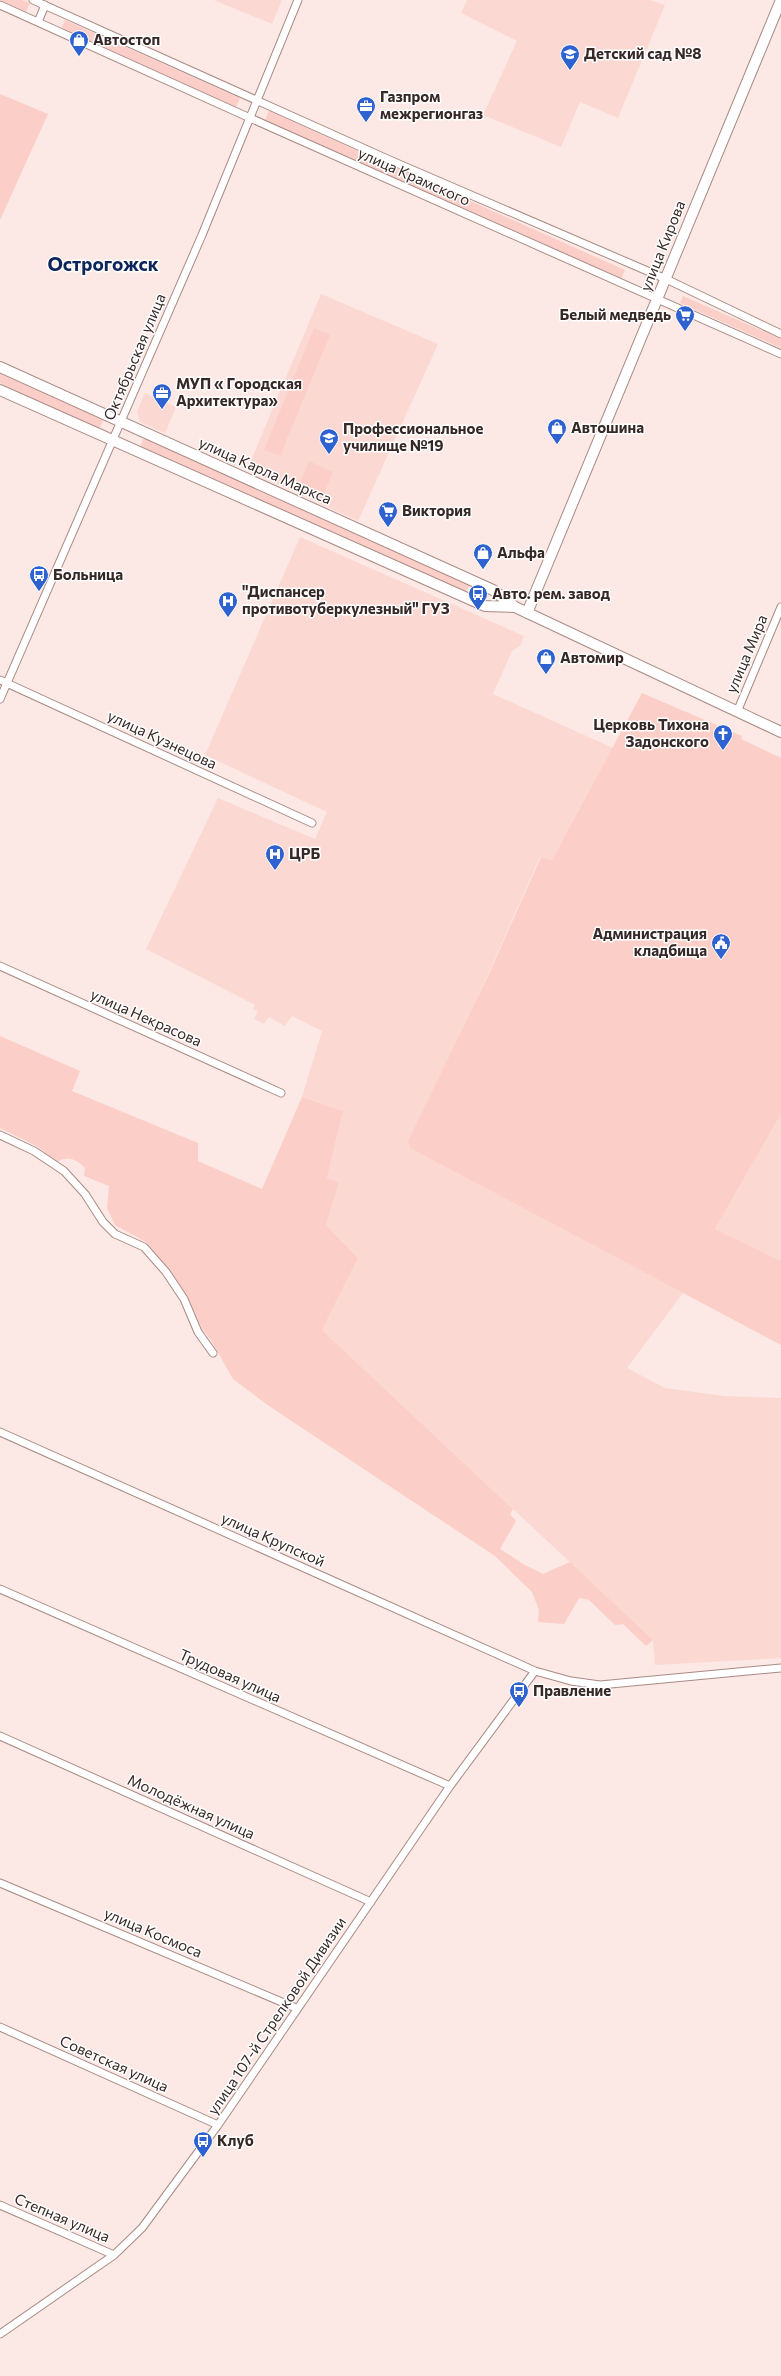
<svg xmlns="http://www.w3.org/2000/svg" width="781" height="2376" viewBox="0 0 781 2376" font-family="Commissioner,sans-serif">
  <style>
    .built { fill: #fbd9d2 }
    .green { fill: #fbcfc7 }
    .lines { fill: none; stroke-linecap: round; stroke-linejoin: round }
    .minor-casing { stroke: #a98a84; stroke-width: 9 }
    .secondary-casing { stroke: #a98a84; stroke-width: 12 }
    .minor { stroke: #fff; stroke-width: 7 }
    .secondary { stroke: #fff; stroke-width: 10 }
    .labels { text-anchor: middle; stroke-width: 3; stroke-linejoin: round; paint-order: stroke }
    .poi-label { font-size: 15px; font-weight: bold; fill: #352826; stroke: #fff; text-anchor: start }
    .street-label { font-size: 15px; fill: #352826; stroke: #fff }
    .district-label { font-size: 19px; font-weight: bold; fill: #0d255a; stroke: #fff }
  </style>
  <rect width="100%" height="100%" fill="#fce8e4"/>
  <!-- built -->
  <path class="built" d="M 214,0 L 282,0 L 272,24 Z
    M 467,0 L 650,0 L 665,5 L 618,118 L 580,102 L 561,147 L 483,115 L 517,41 L 461,13 Z
    M 321,294 L 438,344 L 358,521 L 247,470 Z
    M 145,393 L 176,407 L 165,433 L 140,422 L 137,412 Z
    M 300,537 L 524,636 L 520,646 L 512,651 L 493,694 L 613,748 L 552,860 L 540,857 L 411,1148 L 683,1293 L 627,1368 L 665,1388 L 724,1396 L 781,1398 L 781,1658 L 655,1665 L 653,1640 L 322,1330 L 358,1258 L 326,1225 L 339,1183 L 327,1178 L 343,1111 L 302,1097 L 322,1031 L 292,1016 L 285,1026 L 269,1017 L 264,1024 L 254,1019 L 258,1011 L 253,1009 L 255,1005 L 146,949 L 218,798 L 315,839 L 327,812 L 205,755 Z
    M 781,1114 L 781,1261 L 715,1229 Z"/>
  <!-- green -->
  <path class="green" d="M 0,0 L 22,0 L 30,3 L 26,12 Z
    M 65,20 L 240,98 L 236,107 L 61,29 Z
    M 0,94 L 48,114 L 0,220 Z
    M 269,111 L 625,270 L 621,279 L 265,120 Z
    M 683,296 L 781,339 L 781,348 L 680,303 Z
    M 314,328 L 330,335 L 280,456 L 264,450 Z
    M 0,372 L 104,419 L 99,429 L 0,383 Z
    M 144,438 L 469,585 L 466,592 L 140,447 Z
    M 309,461 L 333,472 L 321,500 L 297,489 Z
    M 642,693 L 742,736 L 741,739 L 781,758 L 781,1114 L 715,1229 L 781,1261 L 781,1345 L 410,1148 L 408,1141 L 488,976 L 541,857 L 552,860 Z
    M 0,1036 L 80,1071 L 72,1091 L 198,1143 L 198,1161 L 262,1189 L 302,1097 L 343,1111 L 327,1178 L 339,1183 L 326,1225 L 358,1258 L 322,1330 L 513,1509 L 510,1514 L 516,1521 L 500,1549 L 525,1565 L 543,1574 L 570,1562 L 653,1640 L 646,1646 L 623,1624 L 615,1625 L 589,1600 L 579,1598 L 564,1624 L 538,1622 L 539,1610 L 532,1592 L 495,1556 L 269,1406 L 233,1379 L 211,1340 L 202,1329 L 188,1298 L 170,1270 L 146,1242 L 115,1225 L 107,1208 L 109,1186 L 84,1176 L 85,1168 C 76,1159 68,1155 57,1162 L 38,1147 L 0,1128 Z"/>
  <g class="lines">
    <!-- minor casing -->
    <g class="minor-casing">
      <path id="minor" d="M 33,0 L 392,161 L 666,279 L 781,334
        M 0,5 L 250,118 L 781,354
        M 38,22 L 45,5
        M 0,680 L 312,823
        M 0,699 L 202,235 L 298,0
        M 737,712 L 781,607
        M 0,966 L 281,1093
        M 0,1135 L 34,1151 L 64,1171 L 85,1194 L 103,1222 L 115,1234 L 144,1247 L 166,1272 L 184,1299 L 198,1332 L 213,1353
        M 0,1432 L 535,1671 L 571,1681 L 600,1685 L 781,1668
        M 0,1589 L 450,1786
        M 0,1736 L 371,1902
        M 0,1883 L 296,2008
        M 0,2027 L 218,2125
        M 0,2205 L 114,2255
        M 0,2334 L 114,2255 L 142,2228 L 218,2125 L 450,1786 L 535,1671"/>
    </g>
    <!-- secondary casing -->
    <g class="secondary-casing">
      <path id="secondary" d="M 0,367 L 493,590 L 515,607 L 781,732
        M 0,390 L 485,606 L 515,607
        M 527,613 L 781,0"/>
    </g>
    <!-- minor -->
    <use href="#minor" class="minor"/>
    <!-- secondary -->
    <use href="#secondary" class="secondary"/>
  </g>
  <!-- icons -->
  <defs>
    <g id="shop-pin" transform="scale(1)"><path d="M0 17L-7.5 6A9.5 9.5 0 1 1 7.5 6Z" fill="#2e62d0" stroke="#fff"/><path d="M-5-2.5h2.3a2.7 3.5 0 0 1 5.4 0H5L5.5 6h-11ZM-1.5-2.5h3a1.5 2.3 0 0 0-3 0Z" fill="#fff"/></g>
    <g id="school-pin" transform="scale(1)"><path d="M0 17L-7.5 6A9.5 9.5 0 1 1 7.5 6Z" fill="#2e62d0" stroke="#fff"/><path d="M0-5L7-2L0 1L-7-2ZM-4 1L0 2.5L4 1V4Q0 6-4 4Z" fill="#fff"/></g>
    <g id="office-pin" transform="scale(1)"><path d="M0 17L-7.5 6A9.5 9.5 0 1 1 7.5 6Z" fill="#2e62d0" stroke="#fff"/><path d="M-6-3h4V-5.5h4V-3h4V5H-6ZM-1-4.5V-3h2v-1.5ZM-6 0V1H6V0Z" fill="#fff"/></g>
    <g id="supermarket-pin" transform="scale(1)"><path d="M0 17L-7.5 6A9.5 9.5 0 1 1 7.5 6Z" fill="#2e62d0" stroke="#fff"/><path d="M-6-5.5h2.5l.6 2H6L4.5 2H-2.5L-4.4-4H-6ZM-1.5 3.2a1.3 1.3 0 1 0 .1 0ZM3 3.2a1.3 1.3 0 1 0 .1 0Z" fill="#fff"/></g>
    <g id="university-pin" transform="scale(1)"><path d="M0 17L-7.5 6A9.5 9.5 0 1 1 7.5 6Z" fill="#2e62d0" stroke="#fff"/><path d="M0-5L7-2L0 1L-7-2ZM-4 1L0 2.5L4 1V4Q0 6-4 4Z" fill="#fff"/></g>
    <g id="bus-pin" transform="scale(1)"><path d="M0 17L-7.5 6A9.5 9.5 0 1 1 7.5 6Z" fill="#2e62d0" stroke="#fff"/><path d="M-5-6H5V4H4V6H2V4H-2V6H-4V4H-5ZM-3.5-4V0h7V-4ZM-3.5 1.2v1.5H-2V1.2ZM2 1.2v1.5H3.5V1.2Z" fill="#fff"/></g>
    <g id="hospital-pin" transform="scale(1)"><path d="M0 17L-7.5 6A9.5 9.5 0 1 1 7.5 6Z" fill="#2e62d0" stroke="#fff"/><path d="M-5-5h3v3.5h4V-5h3V5h-3V1.5h-4V5h-3Z" fill="#fff"/></g>
    <g id="church-pin" transform="scale(1)"><path d="M0 17L-7.5 6A9.5 9.5 0 1 1 7.5 6Z" fill="#2e62d0" stroke="#fff"/><path d="M-1.2-6h2.4v3.5h3.3v2.4h-3.3V6h-2.4V-.1h-3.3v-2.4h3.3Z" fill="#fff"/></g>
    <g id="civic-pin" transform="scale(1)"><path d="M0 17L-7.5 6A9.5 9.5 0 1 1 7.5 6Z" fill="#2e62d0" stroke="#fff"/><path d="M-.6-6.5H3V-4.5H.6V-3L4-1V1h2V6H-6V1h2V-1L-.6-3ZM-1.2 2.5V6h2.4V2.5Z" fill="#fff"/></g>
  </defs>
  <g fill-rule="evenodd">
    <use href="#shop-pin" x="79" y="40"/>
    <use href="#school-pin" x="570" y="54"/>
    <use href="#office-pin" x="366" y="106"/>
    <use href="#supermarket-pin" x="685" y="315"/>
    <use href="#office-pin" x="162" y="393"/>
    <use href="#shop-pin" x="557" y="428"/>
    <use href="#university-pin" x="329" y="438"/>
    <use href="#supermarket-pin" x="388" y="511"/>
    <use href="#shop-pin" x="483" y="553"/>
    <use href="#bus-pin" x="39" y="575"/>
    <use href="#bus-pin" x="478" y="594"/>
    <use href="#hospital-pin" x="228" y="601"/>
    <use href="#shop-pin" x="546" y="658"/>
    <use href="#church-pin" x="723" y="734"/>
    <use href="#hospital-pin" x="275" y="854"/>
    <use href="#civic-pin" x="721" y="943"/>
    <use href="#bus-pin" x="519" y="1691"/>
    <use href="#bus-pin" x="203" y="2141"/>
  </g>
  <g class="labels">
    <!-- poi labels -->
    <g class="poi-label">
      <text x="93" y="45">Автостоп</text>
      <text x="584" y="59">Детский сад №8</text>
      <text x="380" y="102">Газпром<tspan x="380" dy="17">межрегионгаз</tspan></text>
      <text x="671" y="320" text-anchor="end">Белый медведь</text>
      <text x="176" y="389">МУП « Городская<tspan x="176" dy="17">Архитектура»</tspan></text>
      <text x="571" y="433">Автошина</text>
      <text x="343" y="434">Профессиональное<tspan x="343" dy="17">училище №19</tspan></text>
      <text x="402" y="516">Виктория</text>
      <text x="497" y="558">Альфа</text>
      <text x="53" y="580">Больница</text>
      <text x="242" y="597">"Диспансер<tspan x="242" dy="17">противотуберкулезный" ГУЗ</tspan></text>
      <text x="492" y="599">Авто. рем. завод</text>
      <text x="560" y="663">Автомир</text>
      <text x="709" y="730" text-anchor="end">Церковь Тихона<tspan x="709" dy="17">Задонского</tspan></text>
      <text x="289" y="859">ЦРБ</text>
      <text x="707" y="939" text-anchor="end">Администрация<tspan x="707" dy="17">кладбища</tspan></text>
      <text x="533" y="1696">Правление</text>
      <text x="217" y="2146">Клуб</text>
    </g>
    <!-- street labels -->
    <g class="street-label">
      <text transform="translate(414 177) rotate(24)" y="5">улица Крамского</text>
      <text transform="translate(663 246) rotate(-68)" y="5">улица Кирова</text>
      <text transform="translate(135 357) rotate(-67)" y="5">Октябрьская улица</text>
      <text transform="translate(265 471) rotate(24)" y="5">улица Карла Маркса</text>
      <text transform="translate(747 654) rotate(-67)" y="5">улица Мира</text>
      <text transform="translate(162 740) rotate(25)" y="5">улица Кузнецова</text>
      <text transform="translate(146 1018) rotate(24)" y="5">улица Некрасова</text>
      <text transform="translate(273 1540) rotate(24)" y="5">улица Крупской</text>
      <text transform="translate(230 1676) rotate(24)" y="5">Трудовая улица</text>
      <text transform="translate(191 1807) rotate(24)" y="5">Молодёжная улица</text>
      <text transform="translate(153 1933) rotate(23)" y="5">улица Космоса</text>
      <text transform="translate(277 2016) rotate(-56)" y="5">улица 107-й Стрелковой Дивизии</text>
      <text transform="translate(114 2064) rotate(24)" y="5">Советская улица</text>
      <text transform="translate(62 2218) rotate(23)" y="5">Степная улица</text>
    </g>
    <!-- district labels -->
    <g class="district-label">
      <text x="103" y="271">Острогожск</text>
    </g>
  </g>
</svg>
